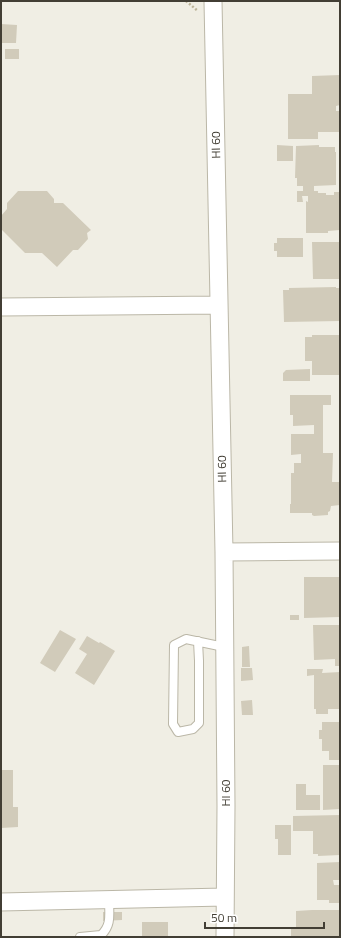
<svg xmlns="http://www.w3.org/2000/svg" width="341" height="938" viewBox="0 0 341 938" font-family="'Titillium Web',sans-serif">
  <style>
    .building { fill: #d1cbba }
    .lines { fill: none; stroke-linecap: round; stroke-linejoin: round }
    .lane-casing { stroke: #bbb7a7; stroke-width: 10 }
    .street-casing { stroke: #bbb7a7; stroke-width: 19 }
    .path { stroke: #bcb499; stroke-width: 2.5; stroke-dasharray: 2 2; stroke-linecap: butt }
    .lane { stroke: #fff; stroke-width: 8 }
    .street { stroke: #fff; stroke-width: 17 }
    .labels { text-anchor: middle; stroke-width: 3.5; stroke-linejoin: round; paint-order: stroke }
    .street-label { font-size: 12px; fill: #423e34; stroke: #fff }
  </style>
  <rect width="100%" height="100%" fill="#f0eee4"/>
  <!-- building -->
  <path class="building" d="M 1,24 L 17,25 L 16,43 L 1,43 Z
    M 5,49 L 19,49 L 19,59 L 5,59 Z
    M 340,75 L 340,105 L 336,106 L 336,111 L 340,111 L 340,132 L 318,132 L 318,139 L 288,139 L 288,94 L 312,94 L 312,76 Z
    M 277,145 L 293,146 L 293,161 L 277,161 Z
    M 319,145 L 319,147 L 335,147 L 335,152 L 336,152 L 336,185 L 314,186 L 314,191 L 318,191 L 318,193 L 326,193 L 326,195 L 334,195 L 334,192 L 340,192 L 340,230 L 328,231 L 328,233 L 306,233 L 306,201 L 308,202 L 308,196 L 302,196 L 303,202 L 297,202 L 297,191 L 303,191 L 303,186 L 297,186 L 297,178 L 295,178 L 296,146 Z
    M 18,191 L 47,191 L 54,199 L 54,203 L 63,203 L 91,230 L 87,233 L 88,239 L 78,250 L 73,250 L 57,267 L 42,253 L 25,253 L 1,229 L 1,216 L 7,209 L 7,203 Z
    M 277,238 L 303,238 L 303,257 L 277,257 L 277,251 L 274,251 L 274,243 L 277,243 Z
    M 312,242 L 340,242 L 340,279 L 313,279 Z
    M 336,287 L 336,288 L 340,288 L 340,321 L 284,322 L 283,290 L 289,290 L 289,288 Z
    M 312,335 L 340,335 L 340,375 L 312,375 L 312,361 L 305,361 L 305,337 L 312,337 Z
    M 310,369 L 310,381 L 283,381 L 283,373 L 286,370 Z
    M 290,395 L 331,395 L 331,405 L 323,405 L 323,453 L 333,453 L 332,482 L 340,482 L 340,505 L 331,506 L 330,511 L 328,512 L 328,515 L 314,516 L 312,515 L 312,513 L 290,513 L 290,504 L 291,504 L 291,473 L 294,473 L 294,463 L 301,463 L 301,454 L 291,455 L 291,434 L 314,434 L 314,425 L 293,426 L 293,415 L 290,415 Z
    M 304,577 L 340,577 L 340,617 L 304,618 Z
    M 290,615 L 299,615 L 299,620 L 290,620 Z
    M 313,625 L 340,625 L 340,666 L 335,666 L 335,659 L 314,660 Z
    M 60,630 L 76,639 L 55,672 L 40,663 Z
    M 87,636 L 99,643 L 100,642 L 115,651 L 94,685 L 75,673 L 87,654 L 79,649 Z
    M 249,646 L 250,667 L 242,667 L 242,647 Z
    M 241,668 L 252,668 L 253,680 L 241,681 Z
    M 307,669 L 323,669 L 322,673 L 340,672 L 340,709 L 328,709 L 328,714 L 316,714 L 316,709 L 314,709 L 314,675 L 307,676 Z
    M 252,700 L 253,715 L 242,715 L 241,701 Z
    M 322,722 L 340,722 L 340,760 L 329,760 L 329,751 L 322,751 L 322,739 L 319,739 L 319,730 L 322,730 Z
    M 323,765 L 340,765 L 340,809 L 323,810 Z
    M 1,770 L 13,770 L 13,807 L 18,807 L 18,827 L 1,828 Z
    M 296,784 L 306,784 L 306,795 L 320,795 L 320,810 L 296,810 Z
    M 340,815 L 340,855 L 318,856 L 318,854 L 313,854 L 313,831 L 293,831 L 293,816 Z
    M 275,825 L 291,825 L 291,855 L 278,855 L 278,839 L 275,839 Z
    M 340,862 L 340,880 L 333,880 L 334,885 L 340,885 L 340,903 L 329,903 L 329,900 L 317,900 L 317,863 Z
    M 312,910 L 340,910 L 340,937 L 291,937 L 291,928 L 296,928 L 296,911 Z
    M 103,912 L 122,912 L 122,920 L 103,921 Z
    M 142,922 L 168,922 L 168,937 L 142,937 Z"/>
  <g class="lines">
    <!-- lane casing -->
    <g class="lane-casing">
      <path id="lane" d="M 198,641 L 199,661 L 199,723 L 193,729 L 178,732 L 173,724 L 174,645 L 186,639 L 224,647
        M 80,937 L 101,935 C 112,925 109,914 109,900"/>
    </g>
    <!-- street casing -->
    <g class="street-casing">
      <path id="street" d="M 213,1 L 224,552 L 226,806 L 225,937
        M 1,307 L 219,305
        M 224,552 L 340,551
        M 1,902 L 224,897"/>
    </g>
    <!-- path -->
    <path class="path" d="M 186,1 L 198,11"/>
    <!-- lane -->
    <use href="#lane" class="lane"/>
    <!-- street -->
    <use href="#street" class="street"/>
  </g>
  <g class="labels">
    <!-- street labels -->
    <g class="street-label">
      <text transform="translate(216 145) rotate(-91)" y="4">HI 60</text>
      <text transform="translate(222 469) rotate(-91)" y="4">HI 60</text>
      <text transform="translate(226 793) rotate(-90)" y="4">HI 60</text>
    </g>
  </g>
  <!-- border -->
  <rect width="341" height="938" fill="none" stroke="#423e34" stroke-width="4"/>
  <!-- scale -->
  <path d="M205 922v6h119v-6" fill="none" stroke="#423e34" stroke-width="2"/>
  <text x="211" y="922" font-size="12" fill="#423e34" stroke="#ffffff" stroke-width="3" paint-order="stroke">50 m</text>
</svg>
